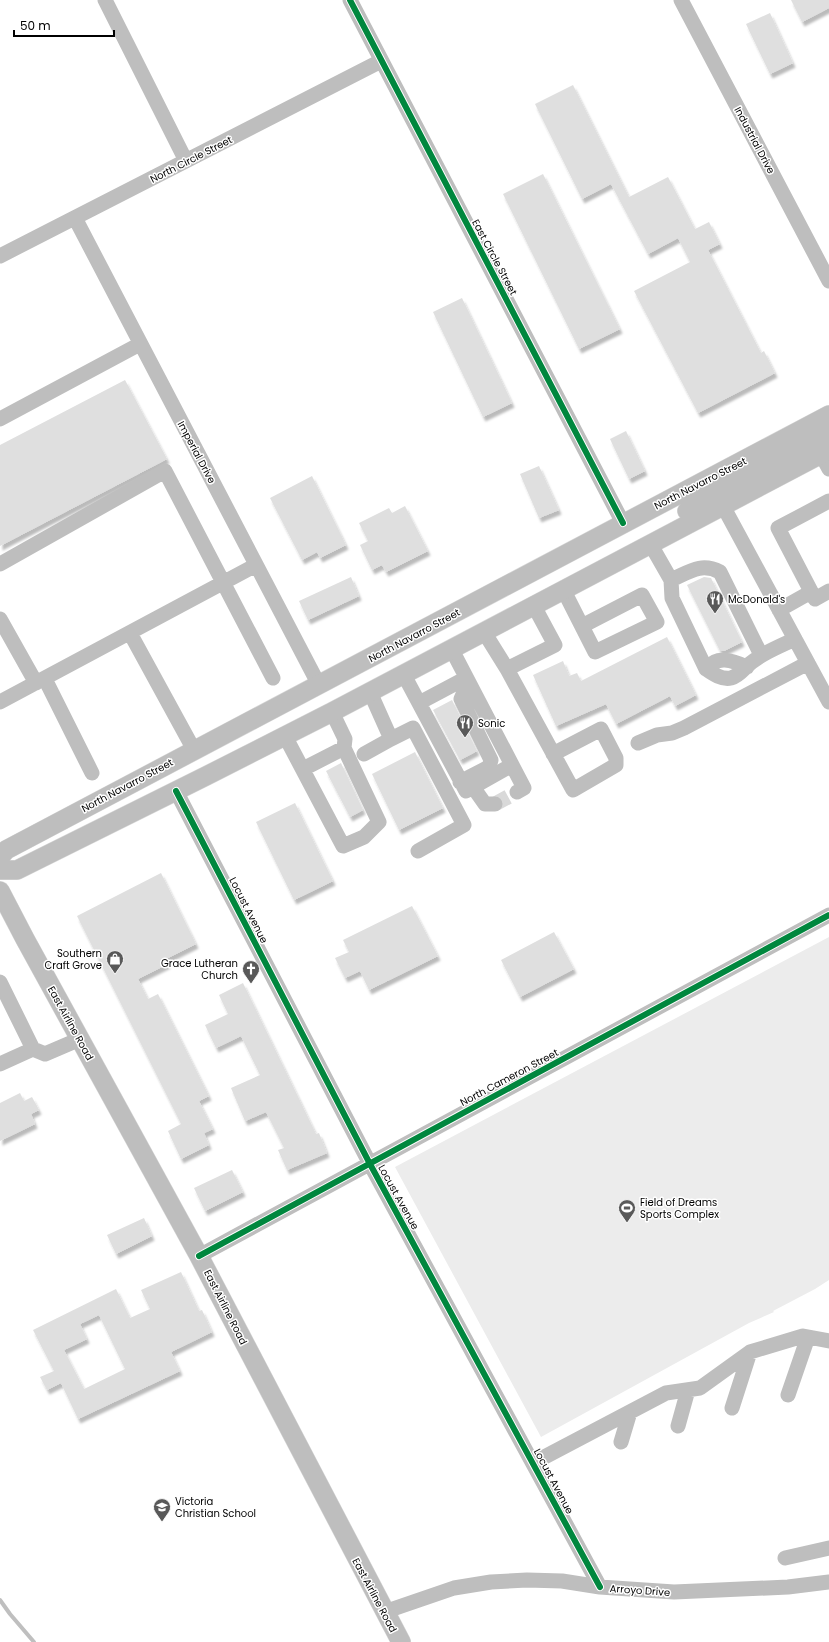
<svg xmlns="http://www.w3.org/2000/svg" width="829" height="1642" viewBox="0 0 829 1642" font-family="Poppins,sans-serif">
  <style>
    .green { fill: #ececec }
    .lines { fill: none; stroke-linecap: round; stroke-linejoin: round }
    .stream { stroke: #bfbfbf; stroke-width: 4 }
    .building { fill: #dfdfdf; fill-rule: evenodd; filter: url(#shadow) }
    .minor-tunnel { stroke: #d9d9d9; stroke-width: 15; stroke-dasharray: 15 8; stroke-linecap: butt }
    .major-casing { stroke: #dbdbdb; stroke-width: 20 }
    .minor { stroke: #bebebe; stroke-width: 15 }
    .major { stroke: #bebebe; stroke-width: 19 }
    .cycleway-casing { stroke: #fff; stroke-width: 8 }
    .cycleway { stroke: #00873e; stroke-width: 6 }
    .labels { text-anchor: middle; stroke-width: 3; stroke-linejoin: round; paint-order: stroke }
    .street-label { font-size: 10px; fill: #000; stroke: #fff }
    .poi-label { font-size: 10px; fill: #000; stroke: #fff; text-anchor: start }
  </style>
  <defs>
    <filter id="shadow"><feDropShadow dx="2.5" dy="4.5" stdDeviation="1" flood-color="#0004"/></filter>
  </defs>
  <rect width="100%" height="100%" fill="#fff"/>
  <!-- green -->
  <path class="green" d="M 829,937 L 829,1280 L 815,1289 L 773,1311 L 774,1312 L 749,1323 L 541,1437 L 395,1167 Z"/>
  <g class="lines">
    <!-- stream -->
    <path class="stream" d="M 0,1600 L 10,1614 L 34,1642"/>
  </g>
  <!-- building -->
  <path class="building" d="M 791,0 L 829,0 L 829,8 L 802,22 Z
    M 770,13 L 793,63 L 770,74 L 746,24 Z
    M 573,85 L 629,197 L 668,177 L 695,229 L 709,222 L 720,244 L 708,250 L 761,353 L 764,351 L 775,373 L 698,413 L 634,291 L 690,262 L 678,238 L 648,254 L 611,184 L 582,199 L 535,104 Z
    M 543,174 L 620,329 L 579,349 L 503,194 Z
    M 462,298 L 512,403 L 483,417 L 433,312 Z
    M 125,380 L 167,459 L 0,546 L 0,445 Z
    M 626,431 L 645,471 L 629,479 L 610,439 Z
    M 539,466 L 559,510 L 539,518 L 520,474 Z
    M 312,476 L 346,545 L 320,558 L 317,552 L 302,560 L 270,498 Z
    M 405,506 L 428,551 L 386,572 L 382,565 L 372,570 L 360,545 L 368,541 L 359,523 L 389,508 L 392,513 Z
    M 351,577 L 359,596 L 308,620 L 299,601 Z
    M 704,577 L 711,578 L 742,642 L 724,651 L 720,651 L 687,585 Z
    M 667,637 L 696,695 L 675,706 L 670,696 L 616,724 L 606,704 L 556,726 L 533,675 L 563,661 L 569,676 L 577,673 L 581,681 Z
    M 452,700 L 477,751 L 460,760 L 433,710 Z
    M 415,752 L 443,808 L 399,830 L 372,774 Z
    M 341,763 L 363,810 L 350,817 L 326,771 Z
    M 295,803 L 333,881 L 294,900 L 256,822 Z
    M 161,873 L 196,944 L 166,959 L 168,964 L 138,979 L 148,999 L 158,994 L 209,1096 L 199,1101 L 213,1129 L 204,1133 L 209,1145 L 181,1159 L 168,1131 L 181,1124 L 77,916 Z
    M 412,906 L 438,956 L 369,990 L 360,971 L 345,978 L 335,958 L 349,952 L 343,940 Z
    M 554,932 L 574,969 L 520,997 L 501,960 Z
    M 243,983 L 316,1134 L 319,1133 L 327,1153 L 287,1170 L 278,1150 L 284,1148 L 266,1112 L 245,1121 L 231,1088 L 260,1075 L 241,1036 L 216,1048 L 205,1025 L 228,1014 L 219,995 Z
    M 20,1093 L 24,1101 L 32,1097 L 39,1110 L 31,1114 L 35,1124 L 0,1141 L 0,1103 Z
    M 232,1170 L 243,1192 L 205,1211 L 194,1188 Z
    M 144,1218 L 152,1236 L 116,1254 L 107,1235 Z
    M 181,1272 L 199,1311 L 202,1310 L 212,1332 L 171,1352 L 180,1371 L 78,1419 L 61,1383 L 47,1390 L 40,1377 L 54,1371 L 33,1330 L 116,1289 L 130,1318 L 150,1309 L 141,1290 ZM 99,1315 L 125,1369 L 84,1389 L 64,1350 L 87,1339 L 80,1324 Z"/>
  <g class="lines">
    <!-- minor-tunnel -->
    <path class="minor-tunnel" d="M 495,804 L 517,792"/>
    <!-- major casing -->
    <g class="major-casing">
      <path id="major" d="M 687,511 L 829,434
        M 0,857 L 6,850 L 829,415
        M 0,870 L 17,870 L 206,776 L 332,712 L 829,450
        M 0,891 L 25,939 L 199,1256 L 401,1642"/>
    </g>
    <!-- minor -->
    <path class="minor" d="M 105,0 L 186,161
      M 350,0 L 623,523
      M 681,0 L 829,281
      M 75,218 L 319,685
      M 0,256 L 381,61
      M 0,419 L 140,344
      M 821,454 L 829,469
      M 829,501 L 778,528 L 815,599 L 829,591
      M 723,506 L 829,702
      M 651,545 L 671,580 L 672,598 L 706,669 C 713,674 722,680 731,678 C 738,676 742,671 746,667 C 760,654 778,647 795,639
      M 0,564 L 165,471 L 273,678
      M 671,580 C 689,572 701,562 720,572 L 761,655
      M 564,591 L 595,652 L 657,622 L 642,595 L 582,626
      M 779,610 L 811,592
      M 0,619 L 36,683
      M 484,632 L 507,669 L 555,645 L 534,606
      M 130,633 L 194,750
      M 507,669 L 573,790 L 616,765 L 616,758 L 601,729 L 553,754
      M 706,669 C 717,655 732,660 747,667
      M 404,675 L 466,791 L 512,765 L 452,650
      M 45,679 L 92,773
      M 0,702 L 256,565
      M 419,703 L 466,678
      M 332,712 L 345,739 L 344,748
      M 285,736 L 343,846 L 364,837 L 379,822 L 344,748 L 303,769
      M 391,739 L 413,728 L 464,825 L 418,851
      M 638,743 L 657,735 L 672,733 L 684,728 L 808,663
      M 364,754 L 391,739 L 370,692
      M 512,765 L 524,788 L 517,792
      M 460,782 L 489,767 L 491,760 L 461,699 L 468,683
      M 473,787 L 485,804 L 495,804
      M 176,791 L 370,1164 L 600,1587
      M 0,982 L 33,1049 L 45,1054 L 80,1039
      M 0,1064 L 33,1049
      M 199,1256 L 829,915
      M 788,1395 L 808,1337
      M 732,1408 L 750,1352
      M 678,1426 L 688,1390
      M 621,1442 L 630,1412
      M 533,1463 L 666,1393 L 700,1388 L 750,1352 L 803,1336 L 829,1341
      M 785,1558 L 829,1548
      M 384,1612 L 454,1588 L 491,1582 L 527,1580 L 562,1581 L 600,1587 L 674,1592 L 788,1587 L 829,1582"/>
    <!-- major -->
    <use href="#major" class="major"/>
    <!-- cycleway casing -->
    <g class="cycleway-casing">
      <path id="cycleway" d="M 350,0 L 623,523
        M 176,791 L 370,1164 L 600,1587
        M 199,1256 L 829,915"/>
    </g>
    <!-- cycleway -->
    <use href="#cycleway" class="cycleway"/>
  </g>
  <!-- icons -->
  <defs>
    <g id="restaurant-pin" transform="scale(0.9)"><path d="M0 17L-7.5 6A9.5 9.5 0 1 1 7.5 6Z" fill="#595959" stroke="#fff"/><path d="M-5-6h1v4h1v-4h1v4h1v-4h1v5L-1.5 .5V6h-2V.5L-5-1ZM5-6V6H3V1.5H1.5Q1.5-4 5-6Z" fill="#fff"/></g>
    <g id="shop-pin" transform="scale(0.9)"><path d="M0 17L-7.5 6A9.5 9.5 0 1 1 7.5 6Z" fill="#595959" stroke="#fff"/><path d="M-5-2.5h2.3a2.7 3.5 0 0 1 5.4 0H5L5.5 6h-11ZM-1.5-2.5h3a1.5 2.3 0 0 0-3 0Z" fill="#fff"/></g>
    <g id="church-pin" transform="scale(0.9)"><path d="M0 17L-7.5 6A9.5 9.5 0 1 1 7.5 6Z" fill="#595959" stroke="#fff"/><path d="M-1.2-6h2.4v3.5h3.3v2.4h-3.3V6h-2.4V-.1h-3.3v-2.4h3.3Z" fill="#fff"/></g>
    <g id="stadium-pin" transform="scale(0.9)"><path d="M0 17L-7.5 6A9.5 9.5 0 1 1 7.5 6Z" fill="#595959" stroke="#fff"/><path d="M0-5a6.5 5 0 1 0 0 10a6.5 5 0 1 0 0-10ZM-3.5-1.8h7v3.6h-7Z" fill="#fff"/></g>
    <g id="school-pin" transform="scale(0.9)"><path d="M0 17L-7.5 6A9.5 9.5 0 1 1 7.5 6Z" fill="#595959" stroke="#fff"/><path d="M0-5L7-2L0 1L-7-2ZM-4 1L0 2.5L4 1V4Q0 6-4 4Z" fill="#fff"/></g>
  </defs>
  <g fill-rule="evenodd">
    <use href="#restaurant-pin" x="715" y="599"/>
    <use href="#restaurant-pin" x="465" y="723"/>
    <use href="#shop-pin" x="115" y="959"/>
    <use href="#church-pin" x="251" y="969"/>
    <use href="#stadium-pin" x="627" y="1208"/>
    <use href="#school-pin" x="162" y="1507"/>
  </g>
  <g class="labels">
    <!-- street labels -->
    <g class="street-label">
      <text transform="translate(755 140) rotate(62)" y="4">Industrial Drive</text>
      <text transform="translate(191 159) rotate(-27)" y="4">North Circle Street</text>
      <text transform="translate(495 257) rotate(62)" y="4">East Circle Street</text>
      <text transform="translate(197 452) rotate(62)" y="4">Imperial Drive</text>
      <text transform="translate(700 483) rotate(-27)" y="4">North Navarro Street</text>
      <text transform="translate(414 635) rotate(-28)" y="4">North Navarro Street</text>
      <text transform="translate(127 785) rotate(-28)" y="4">North Navarro Street</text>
      <text transform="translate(249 910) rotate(63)" y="4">Locust Avenue</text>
      <text transform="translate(71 1023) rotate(61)" y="4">East Airline Road</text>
      <text transform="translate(509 1077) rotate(-28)" y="4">North Cameron Street</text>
      <text transform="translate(399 1197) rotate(61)" y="4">Locust Avenue</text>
      <text transform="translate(226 1307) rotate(63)" y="4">East Airline Road</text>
      <text transform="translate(554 1481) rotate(62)" y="4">Locust Avenue</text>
      <text transform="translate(640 1590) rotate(4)" y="4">Arroyo Drive</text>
      <text transform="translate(375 1595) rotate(62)" y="4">East Airline Road</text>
    </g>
    <!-- poi labels -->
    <g class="poi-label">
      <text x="728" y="603">McDonald's</text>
      <text x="478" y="727">Sonic</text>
      <text x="102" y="957" text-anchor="end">Southern<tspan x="102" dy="12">Craft Grove</tspan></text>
      <text x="238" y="967" text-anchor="end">Grace Lutheran<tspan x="238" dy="12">Church</tspan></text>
      <text x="640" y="1206">Field of Dreams<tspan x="640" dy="12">Sports Complex</tspan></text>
      <text x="175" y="1505">Victoria<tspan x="175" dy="12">Christian School</tspan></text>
    </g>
  </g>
  <!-- scale -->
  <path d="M14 30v6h100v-6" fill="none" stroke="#000000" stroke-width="2"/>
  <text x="20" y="30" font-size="12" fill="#000000" stroke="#ffffff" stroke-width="3" paint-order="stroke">50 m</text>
</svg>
